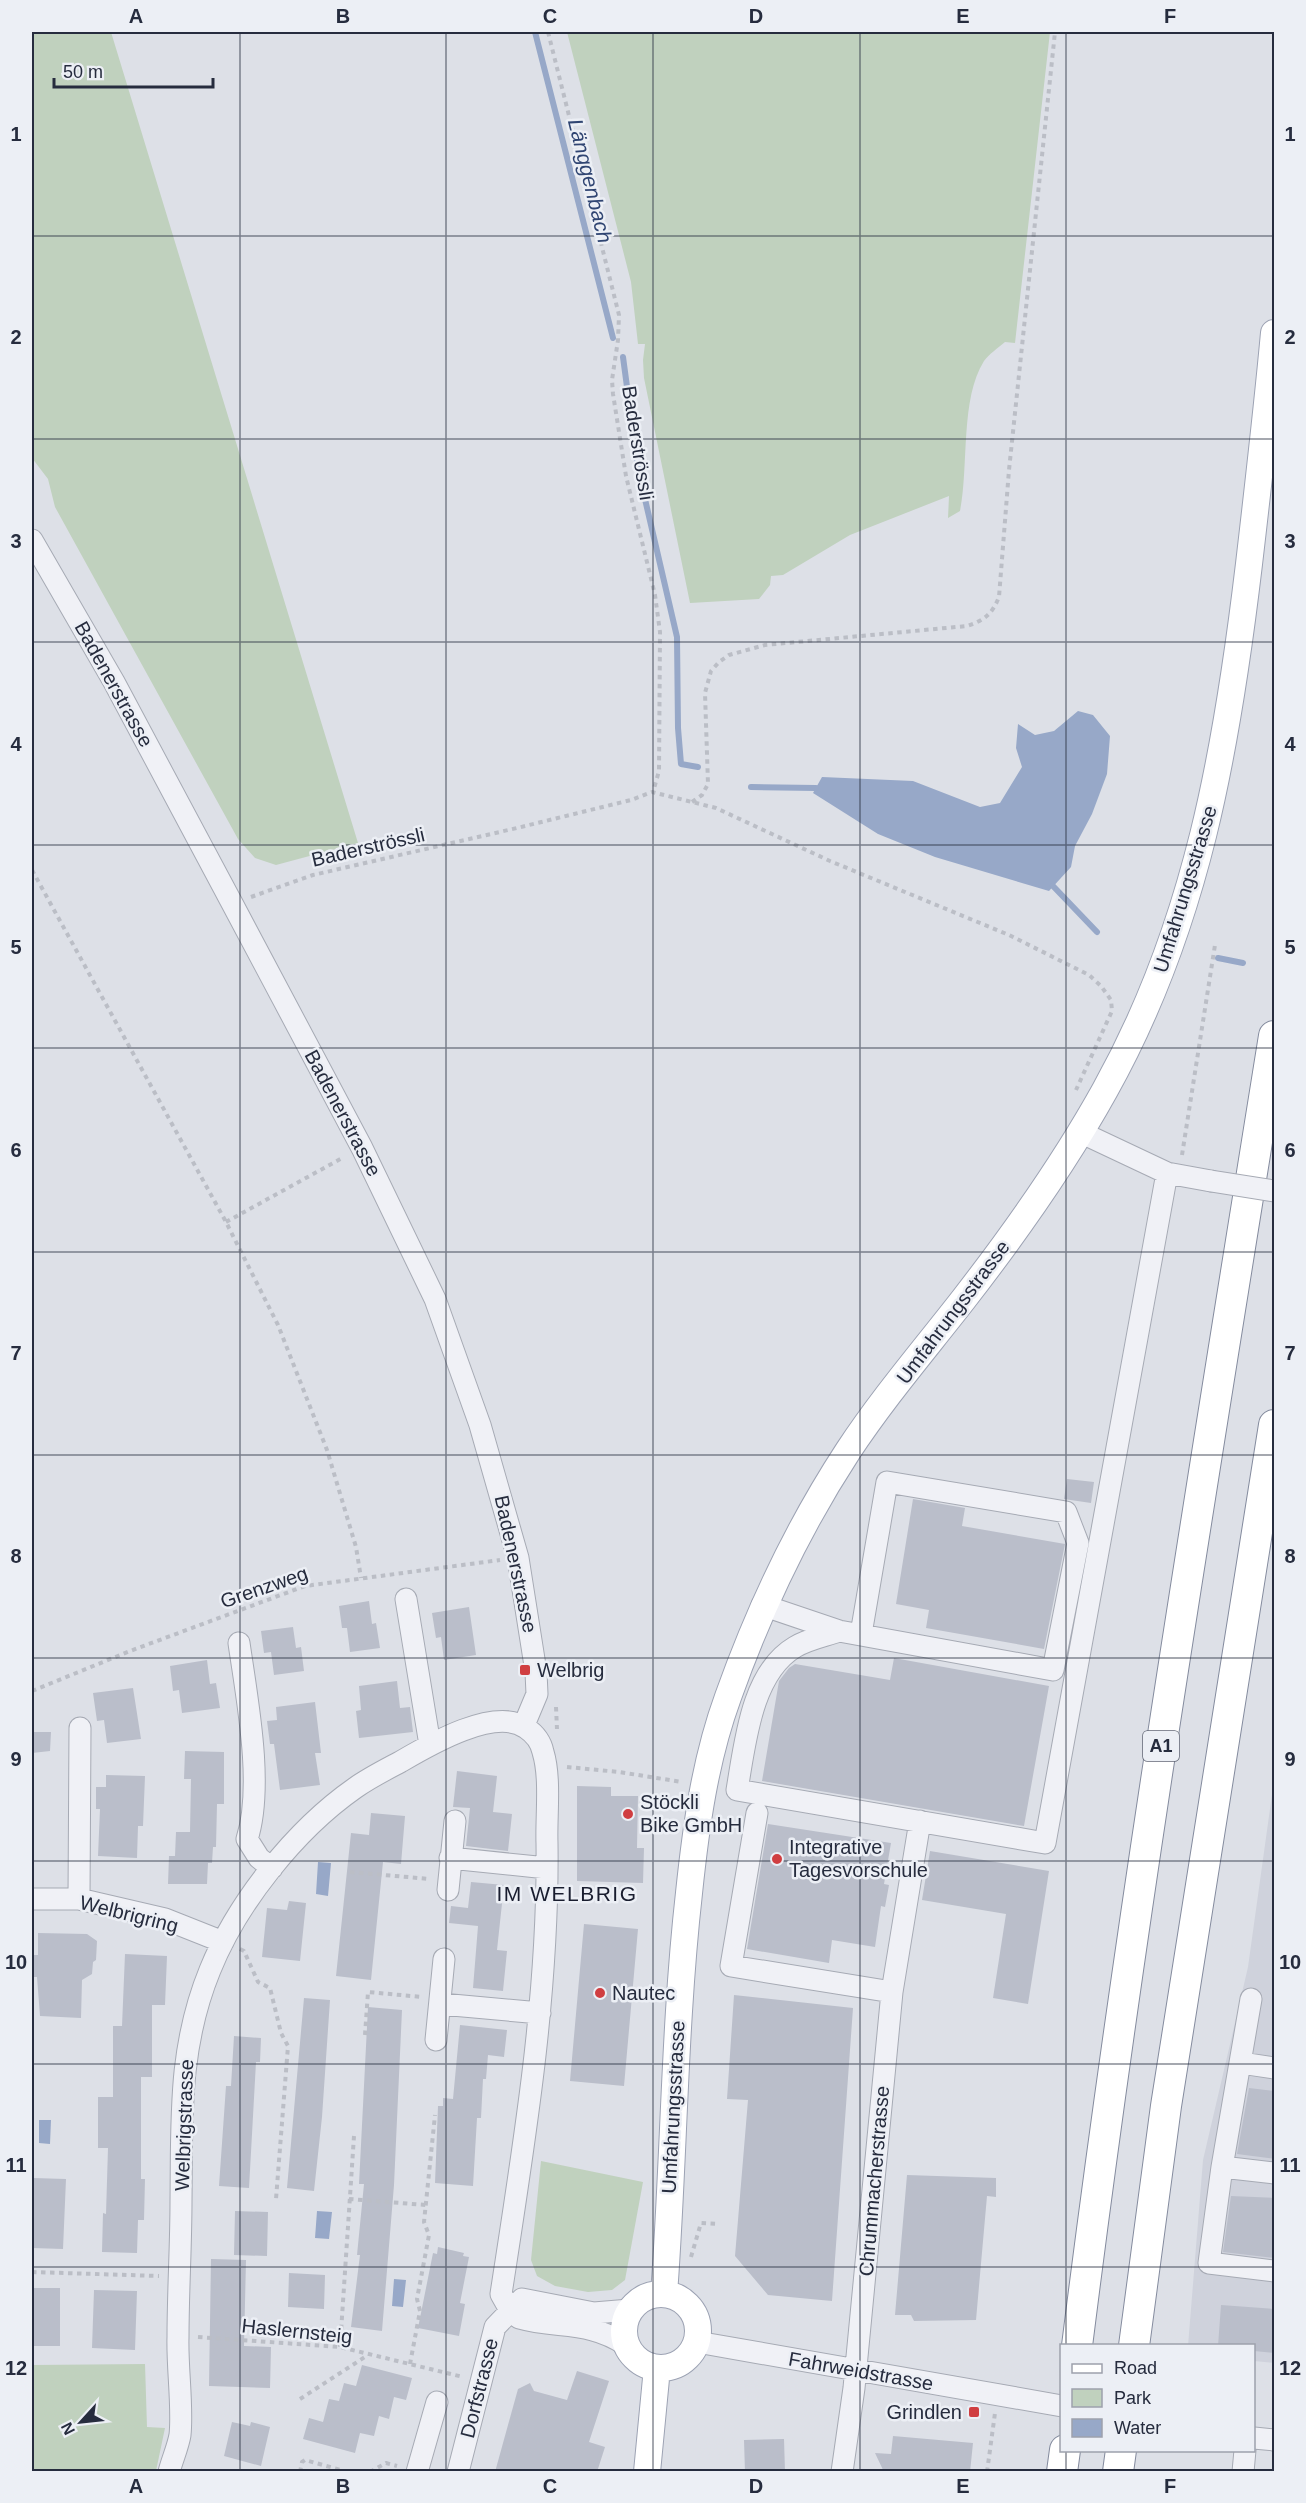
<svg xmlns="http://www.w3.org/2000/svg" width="1306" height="2503" viewBox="0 0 1306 2503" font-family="Helvetica,sans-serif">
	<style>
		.built { fill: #cfd2dc }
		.green { fill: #c0d1be }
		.water { fill: #97a8c8 }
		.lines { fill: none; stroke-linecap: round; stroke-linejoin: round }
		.stream { stroke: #97a8c8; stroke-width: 6 }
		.building { fill: #babeca }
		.minor-casing { stroke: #a6aab4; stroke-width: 23 }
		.major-casing { stroke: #9ca2b3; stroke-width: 28 }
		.highway-casing { stroke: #848b9e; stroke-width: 32 }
		.path { stroke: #bbbec6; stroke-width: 4; stroke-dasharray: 4.5 4.5; stroke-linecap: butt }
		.minor { stroke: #f0f1f6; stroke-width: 21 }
		.major { stroke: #fff; stroke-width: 26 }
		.highway { stroke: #fff; stroke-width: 30 }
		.minor-bridge-casing { stroke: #a6aab4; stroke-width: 23; stroke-linecap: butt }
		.minor-bridge { stroke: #f0f1f6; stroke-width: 21 }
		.grid { fill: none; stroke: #262c3e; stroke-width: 1.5; stroke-opacity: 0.55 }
		.poi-dot { fill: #d03e41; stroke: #eceff5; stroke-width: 2 }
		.labels { text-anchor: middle; stroke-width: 5; stroke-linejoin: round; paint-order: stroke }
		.shield { fill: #eceff5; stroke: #616675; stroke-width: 1.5 }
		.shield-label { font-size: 18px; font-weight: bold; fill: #262c3e }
		.street-label { font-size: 20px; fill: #262c3e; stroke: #eceff5 }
		.poi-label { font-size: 20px; fill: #262c3e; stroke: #eceff5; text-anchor: start }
		.water-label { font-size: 21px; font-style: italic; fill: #304572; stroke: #eceff5 }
		.neighbourhood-label { font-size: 21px; letter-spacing: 1.5px; fill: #191d2f; stroke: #eceff5 }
		.neatline { fill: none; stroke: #262c3e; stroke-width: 2 }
		.grid-label { font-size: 20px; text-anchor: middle; font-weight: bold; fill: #262c3e }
	</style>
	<rect width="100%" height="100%" fill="#dde0e7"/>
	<path class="built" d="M1274,1780v583l-20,-2v-15h-66l15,-186 45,-193z"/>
	<path class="green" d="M32,32h79l247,811 -82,22 -21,-7 -17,-19 -183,-332 -7,-28 -16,-21z
		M567,32h483l-35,311 -10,-1c-7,6 -16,12 -21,19 -24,38 -15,105 -24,150l-12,7 1,-22 -99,39 -67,40 -12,1 -1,9 -11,14 -69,4 -46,-225 -1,-18 2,-16h-7l-7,-62z
		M541,2161l102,21 -18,98 -13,10 -24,2 -33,-6 -18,-10 -6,-16z
		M145,2364l2,63 18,1 -9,43h-124v-106z"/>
	<path class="water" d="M1078,711l15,4 17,21 -3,38 -15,40 -17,32 -4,21 -22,24 -114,-34 -57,-23 -65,-41 9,-16 91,4 67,26 20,-4 22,-36 -6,-19 2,-24 17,11 19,-4z
		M318,1862l13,1 -3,33 -12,-2z
		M39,2120h12l-1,24 -11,-1z
		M317,2211l15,1 -3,27 -14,-1z
		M394,2279l12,1 -3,27 -11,-1z"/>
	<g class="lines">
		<path class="stream" d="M535,32l78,306
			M623,357l15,112 39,168 1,91 3,36 17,3
			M751,787l65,1
			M1053,886l44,46
			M1218,958l25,5"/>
	</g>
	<path class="building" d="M1067,1479l27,3 -3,21 -27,-4z
		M913,1499l52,9 -3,18 103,18 -21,105 -118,-21 3,-18 -33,-6z
		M369,1601l3,23 4,-1 4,25 -30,4 -3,-24h-5l-3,-22z
		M469,1607l7,48 -32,5 -3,-23 -5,1 -4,-25z
		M293,1627l3,21 5,-1 3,24 -30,4 -3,-23 -7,1 -3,-22z
		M894,1658l155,28 -25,140 -262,-45 17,-100 10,-13 6,-4 95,16z
		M207,1660l3,24 6,-1 4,25 -38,5 -3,-23 -6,1 -3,-25z
		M397,1681l3,27 10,-1 3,25 -54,6 -3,-27 5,-1 -2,-24z
		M133,1688l8,51 -34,4 -3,-23 -7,1 -4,-28z
		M315,1702l6,51h-6l5,32 -40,5 -6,-46h-4l-3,-23 10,-1 -1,-13z
		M32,1732h19l-1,19 -18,2z
		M185,1751l39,1v52h-7l-1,43h-3l-1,16h-4l-1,21h-39l1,-28h6l1,-24h14l1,-53h-7z
		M457,1771l40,5 -4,36 19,2 -4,37 -42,-5 4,-38 -17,-1z
		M106,1775l39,1 -2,50h-5l-1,32 -39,-2 2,-47h-4v-22h10z
		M577,1786l34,1v9h27l-1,52h7l-1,35 -66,-2z
		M371,1813l34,3 -4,48 -18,-2 -12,118 -35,-4 15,-143 18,2z
		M768,1824l123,19 -7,41 5,1 -4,22 -4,-1 -6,41 -43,-7 -3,23 -82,-14z
		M930,1851l119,20 -21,133 -35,-6 13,-84 -84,-14z
		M471,1882l33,3 -7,65 10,1 -4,40 -30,-3 5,-62 -29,-3 2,-17 17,2z
		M289,1901l17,2 -6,58 -38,-4 5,-49 20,2z
		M584,1924l54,5 -14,157 -54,-5z
		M38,1933l49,1 10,7 -1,19 -3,2 -1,12 -10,6 -1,38 -41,-2 -3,-39h-4l1,-22h4z
		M125,1954l42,2 -2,49h-13v72h-11v102h4l-1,41h-6l-1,33 -35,-1 1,-39 3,1 2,-66h-10v-51h15v-71h9z
		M734,1995l119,13 -21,293 -64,-6 -33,-39 13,-156 -21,-1z
		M304,1998l26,2 -8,117 -8,74 -27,-3z
		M368,2007l34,3 -8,175 -12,146 -31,-4 9,-72h-3l7,-71h-5z
		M460,2025l47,5 -3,27 -16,-2 -2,24h-3l-2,39h-4l-4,68 -38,-3 3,-77h5v-8l10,1z
		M234,2036l27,2 -1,24h-4l-7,126 -30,-2 7,-100h5z
		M1249,2088l26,3v68l-38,-5z
		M907,2175l89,3v19l-9,-1 -11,124 -62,1 -3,-6h-16z
		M33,2178l33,1 -3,70 -31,-1z
		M1231,2196l44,2v60l-52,-6z
		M235,2211l33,1 -1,44 -33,-1z
		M438,2247l26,6 -1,3 6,1 -9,46 5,1 -6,32 -41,-8 15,-75 4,1z
		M211,2259l35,1 -2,86 27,1 -1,41 -61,-2z
		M289,2273l36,2 -1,34 -36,-2z
		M32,2288h28v58h-28z
		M94,2290l43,1 -2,59 -43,-2z
		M1221,2305l54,4v44l-21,-2v-5h-36z
		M362,2365l50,13 -6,22 -12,-3 -5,22 -10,-3 -5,20 -14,-3 -5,20 -52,-14 6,-21 14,4 6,-23 10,2 5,-18 12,3z
		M577,2371l32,10 -20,61 16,5 -8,25h-102l23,-83 12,-6 4,8 33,9z
		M232,2422l18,4 1,-4 19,5 -9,39 -37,-10z
		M893,2436l80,7 -3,29h-86l-9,-19 16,1z
		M784,2439l1,33h-40l-1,-32z"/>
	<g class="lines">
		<defs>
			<path id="minor" d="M32,540l82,142 119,223 129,243 73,151 45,126 38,133 18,114 1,22 -13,31
				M1080,1132l87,41 44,8
				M406,1599l24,146
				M762,1605l77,26 214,39 25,-127 -12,-31 -179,-30 -26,152
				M839,1631c-14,5 -31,8 -44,16 -44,26 -50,97 -58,143l308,53 122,-670
				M239,1643c8,56 25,143 8,196l12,19 13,10
				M757,1813l-26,153 161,26
				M450,1858l97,10
				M448,1890l7,-69
				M32,1899h47l17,4 69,16 58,23
				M79,1899l1,-171
				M1251,1999l-29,168 -13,96 65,8
				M441,2004l99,9
				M436,2040l8,-81
				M1241,2063l33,5
				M1222,2167l52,6
				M697,2342l365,64
				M1254,2438l20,2
				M169,2472c3,-12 9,-25 11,-37 3,-28 -3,-68 -2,-98 0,-45 3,-91 3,-136 1,-82 -3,-153 29,-231 27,-67 85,-140 145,-182 14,-10 30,-18 45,-26 29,-17 95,-56 126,-34 9,6 15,14 17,24 8,26 3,64 4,91 2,152 -23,301 -46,451l9,16 9,8c39,11 70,2 107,27
				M417,2472l20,-70
				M458,2472l37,-145 27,-28 72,14 36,-3
				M842,2472l12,-84 38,-396 28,-171
				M1243,2472l2,-22"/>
			<path id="major" d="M624 2331a37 37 0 1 1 74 0a37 37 0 1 1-74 0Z
				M664,2294c10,-134 10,-268 25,-401 7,-67 16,-133 39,-196 31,-87 69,-168 120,-246 35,-53 76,-101 115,-151 52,-67 101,-136 142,-210 92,-165 122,-341 144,-526 9,-77 18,-154 25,-231
				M647,2472l10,-104"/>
			<path id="highway" d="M1077,2346c55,-439 127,-874 197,-1310
				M1134,2346l32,-240 108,-681
				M1062,2472l3,-22
				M1118,2472l3,-22"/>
		</defs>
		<use href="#minor" class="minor-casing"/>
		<use href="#major" class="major-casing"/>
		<use href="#highway" class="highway-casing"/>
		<path class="path" d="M548,32l71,283 -1,25 -6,40 1,14 13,82 29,119 5,37 -1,139 -6,21
			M692,802l10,-7 6,-11 -3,-91 6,-22 8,-9 10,-7 36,-10 202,-19c18,-6 25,-12 32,-29l10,-127 46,-438
			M32,870l194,352 52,103 49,125 29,97 5,31
			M251,897l62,-22 204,-47 114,-28 21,-8 64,16 114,53 179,74 80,40 12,11 10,14 1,11 -36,79
			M1182,1155l33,-210
			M226,1222l118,-65
			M32,1691l98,-40 175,-65 195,-26
			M556,1707l1,22
			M567,1767l52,5 63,10
			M350,1872l80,7
			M240,1949l4,2 14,31 12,6 11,45 7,13 -12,153
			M365,2035l3,-43 54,5
			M349,2199l77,6
			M691,2257l10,-34 18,1
			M32,2272l127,4
			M198,2337l142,10 123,30
			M340,2347l14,-211
			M410,2364l10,-53 -3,-12 12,-64 -5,-13 11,-107
			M300,2399l68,-44
			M300,2472l2,-10 3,-2 43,12
			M370,2472l16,-9 11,3
			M987,2472l8,-59"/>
		<use href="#minor" class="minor"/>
		<use href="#major" class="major"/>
		<use href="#highway" class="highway"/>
		<defs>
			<path id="minor-bridge" d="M1211,1181l63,10"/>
		</defs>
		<use href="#minor-bridge" class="minor-bridge-casing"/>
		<use href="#minor-bridge" class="minor-bridge"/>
	</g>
	<path class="grid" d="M240,32v2440M446,32v2440M653,32v2440M860,32v2440M1066,32v2314M32,236h1242M32,439h1242M32,642h1242M32,845h1242M32,1048h1242M32,1252h1242M32,1455h1242M32,1658h1242M32,1861h1242M32,2064h1242M32,2267h1242M1066,2450v22"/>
	<g class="poi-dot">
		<rect x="519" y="1664" width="12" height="12" rx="3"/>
		<circle cx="628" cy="1814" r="6"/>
		<circle cx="777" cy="1859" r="6"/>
		<circle cx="600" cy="1993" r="6"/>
		<rect x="968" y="2406" width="12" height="12" rx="3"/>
	</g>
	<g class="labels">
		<rect class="shield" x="1143" y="1731" width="36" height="30" rx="4.5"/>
		<g class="shield-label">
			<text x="1161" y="1752">A1</text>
		</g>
		<g class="street-label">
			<text transform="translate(638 443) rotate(81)" y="7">Baderströssli</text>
			<text transform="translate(114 684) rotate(61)" y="7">Badenerstrasse</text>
			<text transform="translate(368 847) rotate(-13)" y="7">Baderströssli</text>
			<text transform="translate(1185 889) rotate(-73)" y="7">Umfahrungsstrasse</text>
			<text transform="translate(343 1113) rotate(62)" y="7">Badenerstrasse</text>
			<text transform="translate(953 1312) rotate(-53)" y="7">Umfahrungsstrasse</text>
			<text transform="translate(516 1564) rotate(78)" y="7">Badenerstrasse</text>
			<text transform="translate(264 1587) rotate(-19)" y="7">Grenzweg</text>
			<text transform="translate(129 1914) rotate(14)" y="7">Welbrigring</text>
			<text transform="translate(673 2107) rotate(-87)" y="7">Umfahrungsstrasse</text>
			<text transform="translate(184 2125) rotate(-88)" y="7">Welbrigstrasse</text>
			<text transform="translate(874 2181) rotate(-85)" y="7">Chrummacherstrasse</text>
			<text transform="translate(297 2331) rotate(6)" y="7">Haslernsteig</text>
			<text transform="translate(861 2371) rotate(10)" y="7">Fahrweidstrasse</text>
			<text transform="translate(479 2388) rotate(-76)" y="7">Dorfstrasse</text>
		</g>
		<g class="poi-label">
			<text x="537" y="1677">Welbrig</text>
			<text x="640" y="1809">Stöckli<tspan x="640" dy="23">Bike GmbH</tspan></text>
			<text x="789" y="1854">Integrative<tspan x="789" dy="23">Tagesvorschule</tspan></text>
			<text x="612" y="2000">Nautec</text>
			<text x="962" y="2419" text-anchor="end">Grindlen</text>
		</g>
		<g class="water-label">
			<text transform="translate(590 181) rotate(76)" y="7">Länggenbach</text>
		</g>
		<g class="neighbourhood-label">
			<text x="567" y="1901">IM WELBRIG</text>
		</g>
	</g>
	<rect width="1306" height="2503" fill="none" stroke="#eceff5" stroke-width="66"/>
	<rect x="1060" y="2344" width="195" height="108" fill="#eceff5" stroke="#9da1ac" stroke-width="1.5"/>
	<rect x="1072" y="2364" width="30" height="9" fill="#ffffff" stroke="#9da1ac" stroke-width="1.5"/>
	<text x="1114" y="2374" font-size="18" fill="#262c3e">Road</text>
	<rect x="1072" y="2389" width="30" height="18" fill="#c0d1be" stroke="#9da1ac" stroke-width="1.5"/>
	<text x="1114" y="2404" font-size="18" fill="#262c3e">Park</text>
	<rect x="1072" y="2419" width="30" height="18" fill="#97a8c8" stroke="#9da1ac" stroke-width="1.5"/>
	<text x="1114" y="2434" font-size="18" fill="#262c3e">Water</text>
	<g transform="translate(81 2422) rotate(243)" stroke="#eceff5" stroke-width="4.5" paint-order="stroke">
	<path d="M0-4.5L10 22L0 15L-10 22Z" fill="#262c3e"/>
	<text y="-9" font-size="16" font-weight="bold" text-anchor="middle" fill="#262c3e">N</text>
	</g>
	<path d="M54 78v9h159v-9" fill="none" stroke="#262c3e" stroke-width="3"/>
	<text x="63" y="78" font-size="18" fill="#262c3e" stroke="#eceff5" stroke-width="4.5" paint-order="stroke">50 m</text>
	<rect x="33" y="33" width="1240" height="2437" class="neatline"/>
	<g class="grid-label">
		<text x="136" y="23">A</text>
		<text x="343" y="23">B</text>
		<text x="550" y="23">C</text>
		<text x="756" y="23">D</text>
		<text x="963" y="23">E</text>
		<text x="1170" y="23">F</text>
		<text x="16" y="141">1</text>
		<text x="1290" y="141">1</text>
		<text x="16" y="344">2</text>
		<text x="1290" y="344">2</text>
		<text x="16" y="548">3</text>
		<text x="1290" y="548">3</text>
		<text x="16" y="751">4</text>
		<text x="1290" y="751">4</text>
		<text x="16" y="954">5</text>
		<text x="1290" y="954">5</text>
		<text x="16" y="1157">6</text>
		<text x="1290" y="1157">6</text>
		<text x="16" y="1360">7</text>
		<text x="1290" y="1360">7</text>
		<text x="16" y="1563">8</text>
		<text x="1290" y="1563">8</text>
		<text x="16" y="1766">9</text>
		<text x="1290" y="1766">9</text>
		<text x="16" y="1969">10</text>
		<text x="1290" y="1969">10</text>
		<text x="16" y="2172">11</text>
		<text x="1290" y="2172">11</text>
		<text x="16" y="2375">12</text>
		<text x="1290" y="2375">12</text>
		<text x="136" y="2493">A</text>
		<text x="343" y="2493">B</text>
		<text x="550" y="2493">C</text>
		<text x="756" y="2493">D</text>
		<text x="963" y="2493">E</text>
		<text x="1170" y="2493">F</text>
	</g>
</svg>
